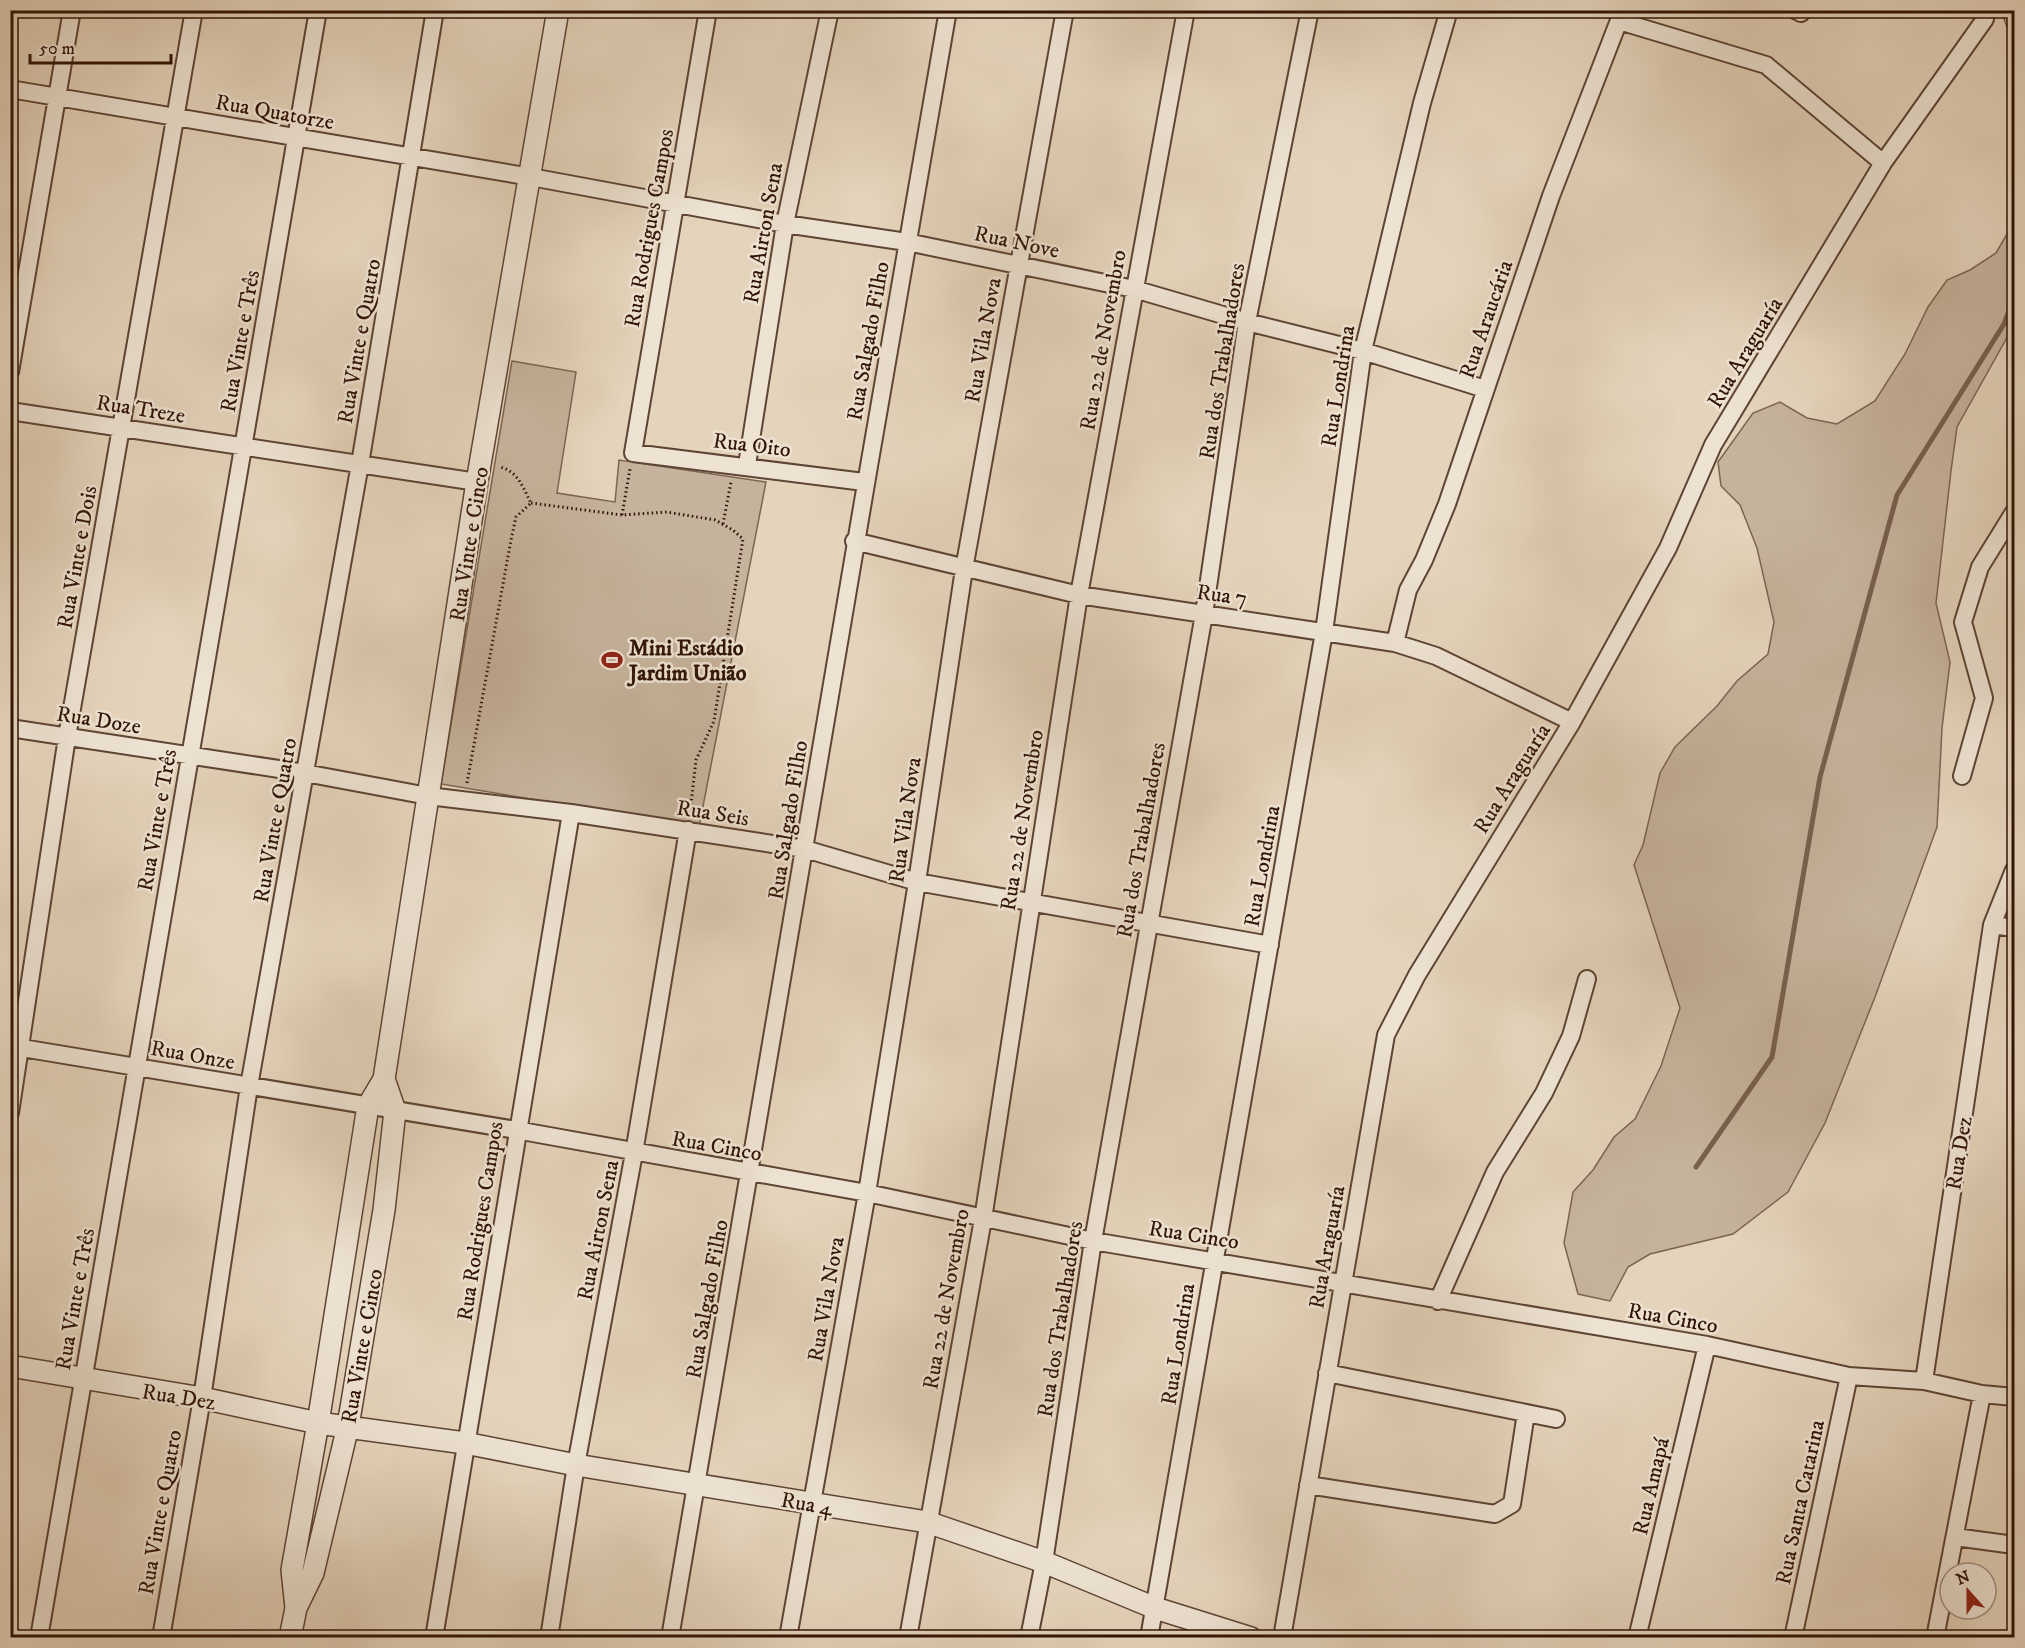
<svg xmlns="http://www.w3.org/2000/svg" width="2025" height="1648" viewBox="0 0 2025 1648" font-family="'IM FELL DW Pica',serif">
	<style>
		.green { fill: #c6b39d; stroke: #7c6452; stroke-width: 1.5 }
		.lines { fill: none; stroke-linecap: round; stroke-linejoin: round }
		.stream { stroke: #78604e; stroke-width: 5 }
		.minor-casing { stroke: #5e4434; stroke-width: 20 }
		.tertiary-casing { stroke: #5e4434; stroke-width: 24 }
		.path { stroke: #311406; stroke-width: 3; stroke-dasharray: 1.5 3; stroke-linecap: butt }
		.minor { stroke: #eee3d3; stroke-width: 16 }
		.tertiary { stroke: #eee3d3; stroke-width: 21 }
		.labels { text-anchor: middle; stroke-width: 5; stroke-linejoin: round; paint-order: stroke }
		.street-label { font-size: 22px; fill: #311406; stroke: #eee3d3 }
		.poi-label { font-size: 22px; font-weight: bold; fill: #311406; stroke: #eee3d3; text-anchor: start }
	</style>
	<rect width="100%" height="100%" fill="#e5d4bc"/>
	<filter id="stains"><feTurbulence type="fractalNoise" baseFrequency=".00333" numOctaves="4"/><feColorMatrix values="0 0 0 0 .2 0 0 0 0 .09 0 0 0 0 .02 0 0 0 .5 -.17"/></filter>
	<radialGradient id="worn" r=".72"><stop offset=".6" stop-color="#630" stop-opacity="0"/><stop offset="1" stop-color="#630" stop-opacity=".3"/></radialGradient>
	<path class="green" d="M1998,11h16v34l-12,-31z
		M2014,222v103l-57,102 -6,44 -15,132 14,59 -8,66 -5,99 -62,170 -50,126 -37,69 -55,42 -83,20 -22,13 -18,34 -32,-7 -14,-51 9,-51 20,-22 21,-33 21,-18 26,-53 19,-58 -46,-143 9,-20 17,-72 15,-26 42,-41 20,-25 31,-27 6,-32 -17,-74 -17,-43 -19,-19 -3,-24 35,-49 27,-11 27,16 30,6 38,-23 30,-47 23,-47 19,-27 23,-10 26,-17z
		M512,361l64,11 -19,121 58,9 4,-42 147,22 -67,345 -258,-43z"/>
	<g class="lines">
		<path class="stream" d="M2010,10l4,11
			M1696,1167l76,-110 48,-280 77,-282 107,-171 10,-27"/>
		<defs>
			<path id="minor" d="M708,10l-75,443 231,29
				M1795,10l6,3 1,-3
				M1619,21l147,44 117,98
				M10,89l521,88 254,47 122,18 227,47 113,33 116,29 122,38
				M10,372l62,-362
				M10,411l467,71
				M747,465l38,-241 45,-214
				M854,541l225,54 316,48 41,13 136,66
				M1395,643l13,-53 16,-30 23,-56 104,-308 72,-186
				M10,728l295,45 123,23 143,17 234,36 112,33 353,63
				M1962,776l22,-78 -21,-76 17,-55 34,-55
				M1992,925l22,-55
				M10,1046l506,84 351,63 226,48 614,104 142,31 75,5 58,13 32,3
				M10,1113l57,-376 127,-727
				M1438,1301l57,-129 49,-79 27,-57 16,-57
				M1327,1373l229,46
				M1924,1381l68,-456 22,3
				M1308,1485l187,29 17,-10 14,-91
				M1955,1537l59,8
				M39,1638l279,-1628
				M161,1638l41,-240 47,-312 111,-622 75,-454
				M434,1638l137,-825
				M549,1638l27,-173 58,-312 54,-323
				M670,1638c95,-543 182,-1086 278,-1628
				M788,1638l79,-445 50,-311 47,-313 101,-559
				M908,1638l75,-419 96,-624 107,-585
				M1029,1638l15,-76 49,-321 111,-627 43,-292 63,-312
				M1149,1638l175,-1006 39,-281 59,-248 27,-93
				M1282,1638l104,-603 31,-60 155,-253 96,-174 45,-103 170,-282 102,-144
				M1637,1638l70,-293
				M1793,1638l56,-262
				M1935,1638l47,-244"/>
			<path id="tertiary" d="M10,1366l192,32 116,25 147,20 111,22 351,57 117,40 111,46 96,30
				M296,1608l-4,-38 26,-147 50,-317 16,-27 93,-597 81,-472
				M290,1638l6,-30 17,-35 35,-147 36,-216 11,-99 -11,-32"/>
		</defs>
		<use href="#minor" class="minor-casing"/>
		<use href="#tertiary" class="tertiary-casing"/>
		<path class="path" d="M531,503l91,12 45,-3 48,8 18,10 10,9 -29,182 -18,39 -6,52
			M622,515l8,-46
			M723,524l8,-42
			M467,783l44,-243 5,-23 15,-14c-8,-15 -13,-32 -31,-36"/>
		<use href="#minor" class="minor"/>
		<use href="#tertiary" class="tertiary"/>
	</g>
	<defs>
		<symbol id="stadium-bare" viewBox="-9 -9 18 18"><path d="M0-5a6.5 5 0 1 0 0 10a6.5 5 0 1 0 0-10ZM-3.5-1.8h7v3.6h-7Z" fill="#8f2418" stroke="#eee3d3" stroke-width="2.5" paint-order="stroke"/></symbol>
	</defs>
	<g fill-rule="evenodd">
		<use href="#stadium-bare" x="597" y="645" width="30" height="30"/>
	</g>
	<g class="labels">
		<g class="street-label">
			<text transform="translate(275 111) rotate(10)" y="8">Rua Quatorze</text>
			<text transform="translate(648 228) rotate(-80)" y="8">Rua Rodrigues Campos</text>
			<text transform="translate(762 233) rotate(-80)" y="8">Rua Airton Sena</text>
			<text transform="translate(1017 241) rotate(12)" y="8">Rua Nove</text>
			<text transform="translate(1485 319) rotate(-71)" y="8">Rua Araucária</text>
			<text transform="translate(982 340) rotate(-80)" y="8">Rua Vila Nova</text>
			<text transform="translate(1102 340) rotate(-80)" y="8">Rua 22 de Novembro</text>
			<text transform="translate(239 341) rotate(-80)" y="8">Rua Vinte e Três</text>
			<text transform="translate(358 341) rotate(-80)" y="8">Rua Vinte e Quatro</text>
			<text transform="translate(867 341) rotate(-80)" y="8">Rua Salgado Filho</text>
			<text transform="translate(1744 352) rotate(-59)" y="8">Rua Araguaría</text>
			<text transform="translate(1221 361) rotate(-81)" y="8">Rua dos Trabalhadores</text>
			<text transform="translate(1337 386) rotate(-81)" y="8">Rua Londrina</text>
			<text transform="translate(141 408) rotate(9)" y="8">Rua Treze</text>
			<text transform="translate(752 444) rotate(7)" y="8">Rua Oito</text>
			<text transform="translate(468 544) rotate(-81)" y="8">Rua Vinte e Cinco</text>
			<text transform="translate(76 557) rotate(-80)" y="8">Rua Vinte e Dois</text>
			<text transform="translate(1222 594) rotate(8)" y="8">Rua 7</text>
			<text transform="translate(99 719) rotate(9)" y="8">Rua Doze</text>
			<text transform="translate(1511 778) rotate(-58)" y="8">Rua Araguaría</text>
			<text transform="translate(713 812) rotate(9)" y="8">Rua Seis</text>
			<text transform="translate(156 820) rotate(-80)" y="8">Rua Vinte e Três</text>
			<text transform="translate(274 820) rotate(-80)" y="8">Rua Vinte e Quatro</text>
			<text transform="translate(787 820) rotate(-81)" y="8">Rua Salgado Filho</text>
			<text transform="translate(904 820) rotate(-82)" y="8">Rua Vila Nova</text>
			<text transform="translate(1021 820) rotate(-81)" y="8">Rua 22 de Novembro</text>
			<text transform="translate(1140 840) rotate(-80)" y="8">Rua dos Trabalhadores</text>
			<text transform="translate(1261 866) rotate(-80)" y="8">Rua Londrina</text>
			<text transform="translate(193 1054) rotate(10)" y="8">Rua Onze</text>
			<text transform="translate(717 1145) rotate(10)" y="8">Rua Cinco</text>
			<text transform="translate(1958 1153) rotate(-81)" y="8">Rua Dez</text>
			<text transform="translate(479 1221) rotate(-81)" y="8">Rua Rodrigues Campos</text>
			<text transform="translate(597 1230) rotate(-79)" y="8">Rua Airton Sena</text>
			<text transform="translate(1194 1234) rotate(9)" y="8">Rua Cinco</text>
			<text transform="translate(1326 1247) rotate(-80)" y="8">Rua Araguaría</text>
			<text transform="translate(74 1299) rotate(-80)" y="8">Rua Vinte e Três</text>
			<text transform="translate(706 1299) rotate(-80)" y="8">Rua Salgado Filho</text>
			<text transform="translate(825 1299) rotate(-80)" y="8">Rua Vila Nova</text>
			<text transform="translate(945 1299) rotate(-80)" y="8">Rua 22 de Novembro</text>
			<text transform="translate(1673 1317) rotate(10)" y="8">Rua Cinco</text>
			<text transform="translate(1059 1319) rotate(-81)" y="8">Rua dos Trabalhadores</text>
			<text transform="translate(1177 1344) rotate(-81)" y="8">Rua Londrina</text>
			<text transform="translate(361 1346) rotate(-80)" y="8">Rua Vinte e Cinco</text>
			<text transform="translate(179 1396) rotate(9)" y="8">Rua Dez</text>
			<text transform="translate(1650 1486) rotate(-77)" y="8">Rua Amapá</text>
			<text transform="translate(1799 1502) rotate(-78)" y="8">Rua Santa Catarina</text>
			<text transform="translate(807 1503) rotate(10)" y="8">Rua 4</text>
			<text transform="translate(159 1512) rotate(-80)" y="8">Rua Vinte e Quatro</text>
		</g>
		<g class="poi-label">
			<text x="629" y="655">Mini Estádio<tspan x="629" dy="25">Jardim União</tspan></text>
		</g>
	</g>
	<rect width="2025" height="1648" fill="none" stroke="#e5d4bc" stroke-width="36"/>
	<rect x="12" y="12" width="2001" height="1624" fill="none" stroke="#311406" stroke-width="3"/>
	<rect x="18" y="18" width="1989" height="1612" fill="none" stroke="#311406" stroke-width="1.5"/>
	<g transform="translate(1968 1591) rotate(339)"><circle r="28" fill="#eee3d3" stroke="#a29081" stroke-width="1.5"/>
	<path d="M0-4.5L10 22L0 15L-10 22Z" fill="#8f2418"/>
	<text y="-9" font-size="16" font-weight="bold" text-anchor="middle" fill="#311406">N</text>
	</g>
	<path d="M30 54v9h141v-9" fill="none" stroke="#311406" stroke-width="3"/>
	<text x="39" y="54" font-size="18" fill="#311406" stroke="#eee3d3" stroke-width="4.5" paint-order="stroke">50 m</text>
	<rect width="100%" height="100%" filter="url(#stains)"/>
	<rect width="100%" height="100%" fill="url(#worn)"/>
</svg>
